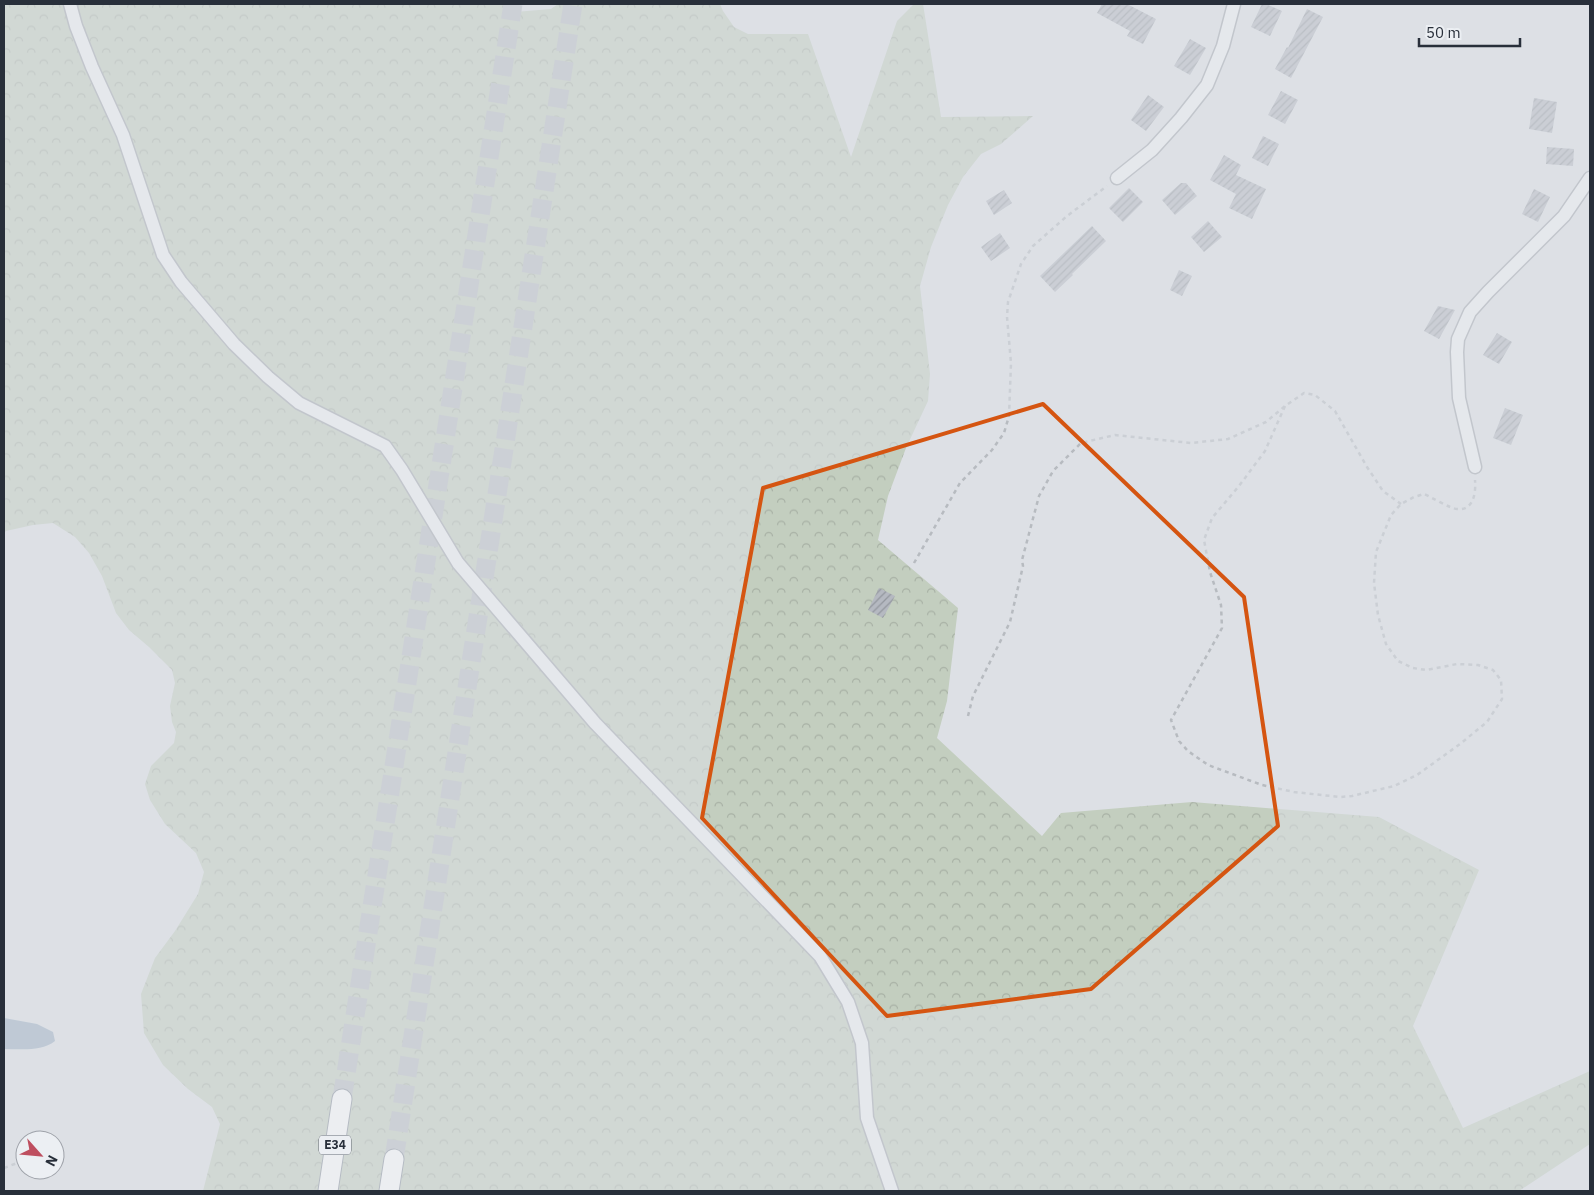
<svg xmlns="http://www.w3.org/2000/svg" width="1594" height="1195" viewBox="0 0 1594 1195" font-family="'IBM Plex Sans',sans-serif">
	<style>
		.forest { fill: url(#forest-crowns) }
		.water { fill: #9baec2 }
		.building { fill: url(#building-hatch) }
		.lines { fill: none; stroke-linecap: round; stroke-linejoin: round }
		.highway-tunnel { stroke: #b9bdc3; stroke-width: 19; stroke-dasharray: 19 9; stroke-linecap: butt }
		.minor-casing { stroke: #a3a7ae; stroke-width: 15 }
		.highway-casing { stroke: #868e9a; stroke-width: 21 }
		.path { stroke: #b7bbc0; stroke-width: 2.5; stroke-dasharray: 4 4; stroke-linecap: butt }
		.minor { stroke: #eff1f4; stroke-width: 12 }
		.highway { stroke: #fff; stroke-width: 19 }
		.marked { fill: none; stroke: #d55511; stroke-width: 4; stroke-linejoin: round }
		.labels { text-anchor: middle; stroke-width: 4.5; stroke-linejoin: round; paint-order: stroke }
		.shield { fill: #eceff3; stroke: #636972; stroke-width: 1 }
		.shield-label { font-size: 12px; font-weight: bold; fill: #282f3a }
	</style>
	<defs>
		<pattern id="forest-crowns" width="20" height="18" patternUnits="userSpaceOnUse" patternTransform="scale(1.25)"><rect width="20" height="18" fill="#c3cebf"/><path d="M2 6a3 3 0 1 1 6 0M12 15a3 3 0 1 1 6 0" fill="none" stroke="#a8b1a5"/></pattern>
		<pattern id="building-hatch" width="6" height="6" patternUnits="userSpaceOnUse" patternTransform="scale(1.25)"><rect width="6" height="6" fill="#b5b9c1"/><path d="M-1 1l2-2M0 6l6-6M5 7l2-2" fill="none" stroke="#93979e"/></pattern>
	</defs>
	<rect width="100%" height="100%" fill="#dde0e5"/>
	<path class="forest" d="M4,4h505l6,8 36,-3 7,-5h162l3,7 11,16 14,7h60l43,123 46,-136 17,-17h9l18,113 92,-1 -32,28 -20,10 -18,23 -15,28 -17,42 -11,39 10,88 -2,27 -22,47 -18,48 -10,44 80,68 -11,93 -10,37 105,98 19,-23 131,-11 187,15 100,53 -66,156 50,102 127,-57v73l-71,47h-1316l17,-67 -8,-17 -24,-18 -25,-24 -19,-32 -3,-39 14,-36 20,-27 23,-37 6,-22 -8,-19 -31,-29 -15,-24 -5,-16 6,-18 23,-23 2,-11 -4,-10 -2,-16 5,-23 -3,-13 -23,-23 -20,-17 -13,-17 -14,-37 -13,-23 -14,-16 -22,-14 -20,2 -27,6 -2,2z"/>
	<path class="water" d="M4,1018l33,6 16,8 2,9c-14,11 -34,8 -51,8z"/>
	<path class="building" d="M1102,4h25l29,15 -13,25 -16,-8 3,-5 -33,-18z
		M1262,4h4l16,7 -12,25 -19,-9z
		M1307,9l16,8 -32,61 -16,-9 12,-22 1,1z
		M1190,39l16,9 -16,27 -16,-9z
		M1281,91l17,9 -13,24 -17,-9z
		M1148,95l16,12 -18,24 -15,-11z
		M1534,98l23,4 -5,31 -23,-4z
		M1263,136l16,8 -11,22 -16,-8z
		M1547,147l27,2 -1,17 -27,-2z
		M1224,155l17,10 -5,10 30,14 -14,30 -23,-11 7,-14 -26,-14z
		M1181,183h5l11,13 -22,19 -13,-15z
		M1129,188l14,14 -20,20 -14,-14z
		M1534,189l16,8 -12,25 -16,-8z
		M1004,190l8,13 -18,12 -8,-14z
		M1208,221l14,16 -18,15 -13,-15z
		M1092,226l14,15 -34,33 1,1 -18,17 -15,-16z
		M1000,233l10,15 -19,13 -10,-14z
		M1179,270l13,6 -10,20 -12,-6z
		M1438,306l17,4 -16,29 -15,-8z
		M1497,333l15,9 -13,22 -16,-9z
		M1505,408l18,7 -12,30 -18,-7z
		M879,588l16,8 -12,22 -15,-8z"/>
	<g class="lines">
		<path class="highway-tunnel" d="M342,1099l171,-1095
			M394,1159l179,-1155"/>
		<defs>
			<path id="minor" d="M70,4l6,22 16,41 31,68 40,120 18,27 53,62 34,33 31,26 86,43 17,24 56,93 137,160 225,233 28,46 14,41 5,75 25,73
				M1117,178l35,-28 29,-32 26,-33 16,-39 11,-42
				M1475,467l-16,-69 -2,-46 1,-13 12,-27 18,-20 76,-76 26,-38"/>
			<path id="highway" d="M328,1191l14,-92
				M389,1191l5,-32"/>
		</defs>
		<use href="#minor" class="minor-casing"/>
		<use href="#highway" class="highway-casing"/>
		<path class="path" d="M1285,406l-20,45 -26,35 -27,32 -8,22 6,32 11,33 1,23 -51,92 8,21 9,10 20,14 54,20 32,7 46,5 12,-1 42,-10 23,-11 43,-31 27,-22 15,-23 -1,-19 -8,-10 -15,-5 -21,-1 -31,6 -13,-2 -15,-7 -12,-17 -8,-29 -4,-32 2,-31 15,-37 10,-11 13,-7 10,-3c7,3 27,15 33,15 17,2 19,-17 18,-29
			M914,563l46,-80 32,-33 12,-17 5,-17 2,-53 -4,-46 1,-15 13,-38 12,-18 34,-30 40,-30
			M968,716l5,-20 37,-74 13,-56 -1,-6 17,-64 14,-25 28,-28 34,-8 76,8 37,-4 38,-17 19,-16 19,-13 11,2 20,16 32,56 16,24 18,13
			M4,1168l21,-8"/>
		<use href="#minor" class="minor"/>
		<use href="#highway" class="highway"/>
	</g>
	<path d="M0 0H1594V1195H0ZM1043,404l201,193 34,229 -187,163 -204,27 -185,-198 61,-330z" fill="#dde0e5" fill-opacity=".55" fill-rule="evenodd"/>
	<path class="marked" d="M1043,404l201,193 34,229 -187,163 -204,27 -185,-198 61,-330z"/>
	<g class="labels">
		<rect class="shield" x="319" y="1135.5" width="32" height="19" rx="4"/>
		<g class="shield-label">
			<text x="335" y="1149">E34</text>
		</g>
	</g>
	<rect width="1594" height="1195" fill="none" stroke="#282f3a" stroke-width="10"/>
	<g transform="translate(40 1155) rotate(117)"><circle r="24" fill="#eceff3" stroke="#9ea2a9"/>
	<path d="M0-4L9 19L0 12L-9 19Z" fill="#be4e5f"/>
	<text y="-8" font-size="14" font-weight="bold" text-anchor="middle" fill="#282f3a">N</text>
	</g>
	<path d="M1419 38v8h101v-8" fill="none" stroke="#282f3a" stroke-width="2.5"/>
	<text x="1426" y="38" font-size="15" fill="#282f3a" stroke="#eceff3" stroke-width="4" paint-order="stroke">50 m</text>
</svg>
